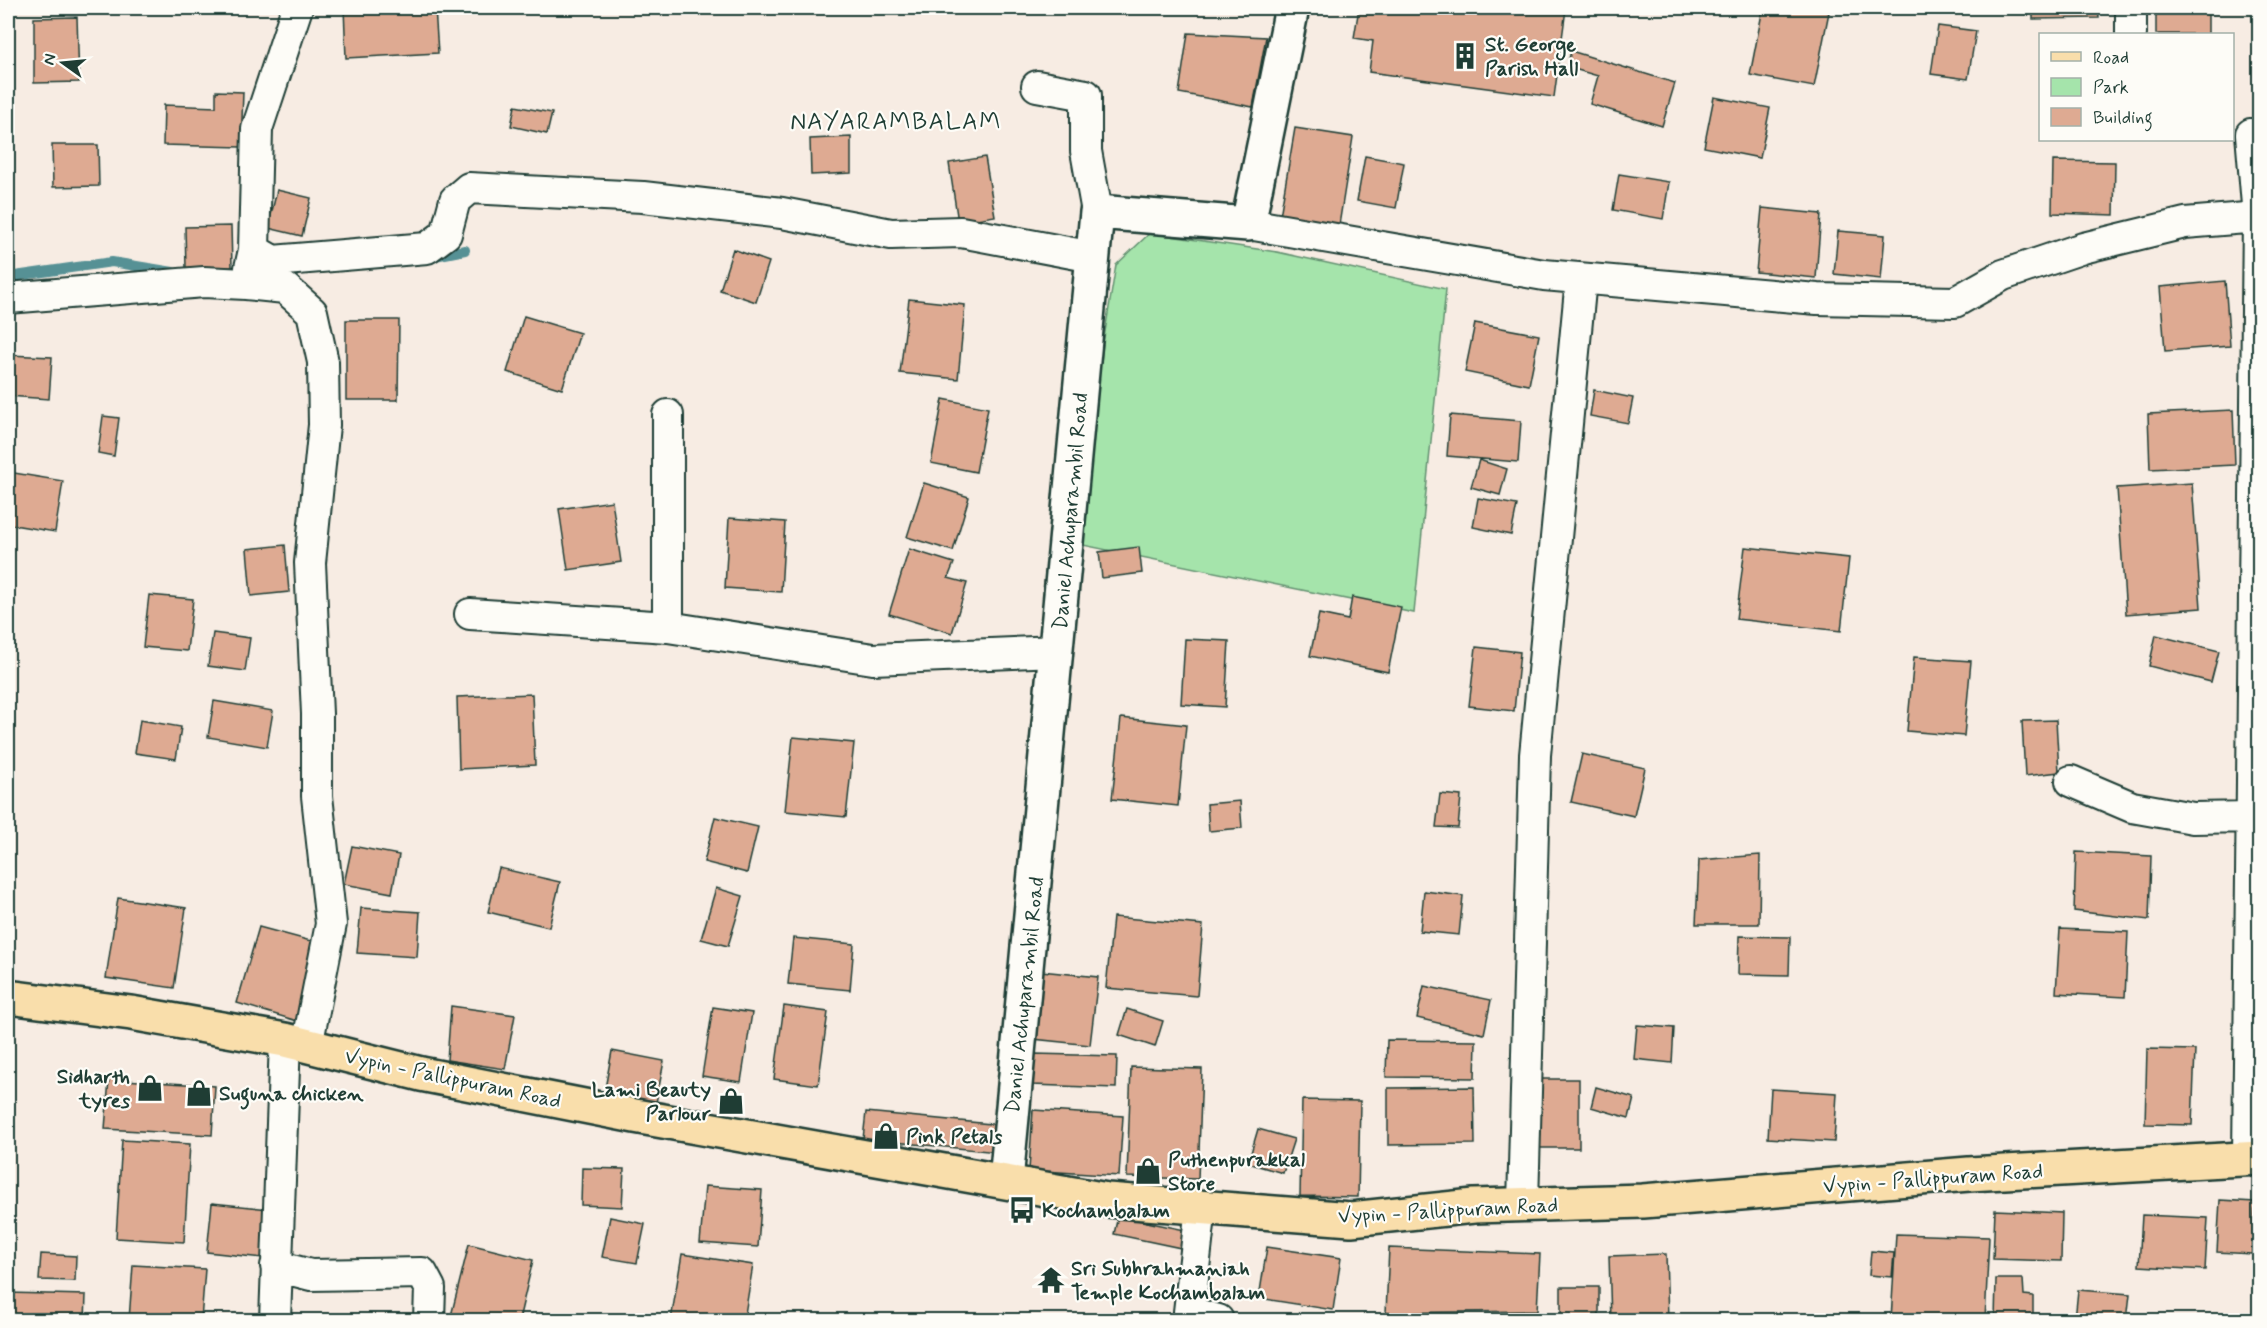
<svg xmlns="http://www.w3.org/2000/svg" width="2267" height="1328" viewBox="0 0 2267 1328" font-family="Mynerve,sans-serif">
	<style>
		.green { fill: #a5e4ab; stroke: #629070; stroke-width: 1.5 }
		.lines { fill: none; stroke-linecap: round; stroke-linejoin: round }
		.stream { stroke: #569195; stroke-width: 10 }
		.building { fill: #deaa92; stroke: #1f3d34; stroke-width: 1.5 }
		.street-casing { stroke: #1f3d34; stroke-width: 34 }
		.secondary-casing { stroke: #1f3d34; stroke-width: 38 }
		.primary-casing { stroke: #1f3d34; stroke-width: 38 }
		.street { stroke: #fdfcf7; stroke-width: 30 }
		.secondary { stroke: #fdfcf7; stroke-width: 33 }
		.primary { stroke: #f9deab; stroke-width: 33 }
		.labels { text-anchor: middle; stroke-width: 4.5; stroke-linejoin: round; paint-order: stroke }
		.poi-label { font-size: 21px; font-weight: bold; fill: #1f3d34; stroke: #fdfcf7; text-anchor: start }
		.street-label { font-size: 21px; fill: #1f3d34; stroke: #fdfcf7 }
		.quarter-label { font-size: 24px; letter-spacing: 1.5px; fill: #1f3d34; stroke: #fdfcf7 }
	</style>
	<rect width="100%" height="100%" fill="#f7ece3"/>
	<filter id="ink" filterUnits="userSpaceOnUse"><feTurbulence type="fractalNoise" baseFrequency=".0167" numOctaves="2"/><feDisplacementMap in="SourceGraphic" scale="12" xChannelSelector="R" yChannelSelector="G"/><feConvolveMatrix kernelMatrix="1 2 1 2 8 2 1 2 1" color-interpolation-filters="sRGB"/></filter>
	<g filter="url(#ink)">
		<path class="green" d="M1150,233l127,19 169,37 -32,324 -336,-69 25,-200 13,-79z"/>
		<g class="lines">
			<path class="stream" d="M430,257l35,-7
				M8,277l104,-15 61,10"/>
		</g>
		<path class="building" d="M344,8h91l3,45 -92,5z
			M1359,8l19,3v-3l188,1 -12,88 -185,-25 4,-31 -19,-3z
			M1763,8h43l23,4 -15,75 -64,-12z
			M2033,8h65l1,10 -66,1z
			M2156,8h52v26h-52z
			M77,17l2,65 -45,1v-65z
			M1938,26l38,5 -8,48 -37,-5z
			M1188,33l78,4 -13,70 -74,-14z
			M1571,51l104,32 -13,43 -72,-22 8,-28 -31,-9z
			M216,91l27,1 -2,55 -78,-2 1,-40 52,2z
			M1714,97l56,11 -10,50 -56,-11z
			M515,106l37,7 -5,21 -36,-8z
			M1295,128l58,9 -14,88 -59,-9z
			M851,137v36l-40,2 -1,-36z
			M52,145h46l1,41 -46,1z
			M1365,156l39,7 -8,45 -39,-7z
			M985,157l10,59 -37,6 -9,-59z
			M2053,161l62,1 -1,53 -62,-2z
			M1619,174l50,8 -6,37 -50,-9z
			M277,190l34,8 -9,38 -34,-8z
			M1762,208l59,6 -5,64 -60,-6z
			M231,226l1,41 -46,1 -1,-41z
			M1838,231l47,4 -4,44 -47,-5z
			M733,249l36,13 -13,40 -36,-12z
			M2225,281l5,65 -65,5 -5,-64z
			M909,299l56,6 -7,74 -58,-6z
			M524,316l56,17 -18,56 -55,-17z
			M346,320h53l-1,80h-52z
			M1475,323l64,12 -10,50 -64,-13z
			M8,355l44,2 -3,42 -41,-3z
			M1594,390l39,8 -5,25 -38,-7z
			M943,399l45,9 -12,64 -45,-9z
			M2233,410l2,55 -85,4 -2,-55z
			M1450,415l71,6 -3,41 -71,-6z
			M103,416l16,2 -5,38 -16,-3z
			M1479,460l28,9 -7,26 -29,-8z
			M8,472l55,9 -8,51 -47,-8z
			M924,483l45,14 -16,54 -46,-14z
			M2192,483l9,125 -75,6 -9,-126z
			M1478,498l39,7 -6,30 -38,-8z
			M612,501l9,61 -53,8 -9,-61z
			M729,518l56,4 -4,70 -56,-4z
			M285,545l4,47 -38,4 -4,-47z
			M1139,547l3,26 -40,5 -3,-26z
			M1745,547l104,11 -8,73 -105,-12z
			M909,549l45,14 -6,15 19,5 -15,50 -63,-19z
			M149,595l44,4 -6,52 -44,-4z
			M1352,597l49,10 -13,65 -78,-16 9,-42 29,6z
			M213,633l37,5 -5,33 -37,-5z
			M2156,635l63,16 -8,31 -62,-16z
			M1185,639l44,2 -4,66 -44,-3z
			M1476,647l44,5 -6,59 -45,-5z
			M1914,657l57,4 -7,75 -57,-5z
			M532,694l3,71 -76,4 -2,-72z
			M214,701l59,10 -6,36 -59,-10z
			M1121,718l65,7 -8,81 -66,-7z
			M140,720l41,7 -5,32 -41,-6z
			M2056,720l3,52 -34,4 -3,-55z
			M793,737l61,6 -8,74 -61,-6z
			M1582,754l63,14 -11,48 -63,-14z
			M1440,794l21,2 -3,32 -22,-1z
			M1240,801l2,27 -33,3 -2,-27z
			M715,817l43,10 -11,46 -43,-11z
			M352,846l47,9 -7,38 -48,-9z
			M2076,852l75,4 -2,64 -75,-9z
			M1760,855l-1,69h-63l3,-64z
			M499,868l61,14 -11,45 -61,-15z
			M716,888l27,8 -15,50 -27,-7z
			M1424,891l39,5 -4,39 -39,-4z
			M118,898l68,10 -12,80 -68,-10z
			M361,908l59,4 -3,45 -60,-4z
			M1113,917l90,8 -6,71 -91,-8z
			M259,927l63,17 -18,79 -67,-20z
			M2060,929l68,3 -3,65 -69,-4z
			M1739,936l51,1 -1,38 -51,-1z
			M793,938l61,6 -4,46 -62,-6z
			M1041,971l57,6 -8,68 -57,-6z
			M1424,986l67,14 -7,34 -67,-16z
			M451,1006l64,9 -10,54 -58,-9z
			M784,1006l44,6 -10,73 -44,-6z
			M713,1007l39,6 -11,69 -39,-6z
			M1127,1009l36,12 -8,26 -36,-12z
			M1637,1025l37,3 -2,35 -38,-4z
			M1387,1040l89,1 -1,37 -89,-1z
			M2147,1049l48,1 -3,75 -47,-1z
			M612,1051l52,10 -8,42 -52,-9z
			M1034,1054l83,2 -1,32 -84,-3z
			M1131,1067l71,2 -4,110 -71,-2z
			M109,1079l106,7 -3,49 -107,-6z
			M1539,1079h40v69h-40z
			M1474,1087l1,57 -87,1v-57z
			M1596,1087l38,11 -5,20 -38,-11z
			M1771,1089l66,4 -3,49 -66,-4z
			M1302,1100l58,1 -2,96 -58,-1z
			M1033,1110l90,6 -4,60 -90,-6z
			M866,1112l135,13 -3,27 -135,-13z
			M1258,1129l36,10 -11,34 -35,-10z
			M122,1140l68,4 -6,98 -68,-4z
			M582,1168l42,1 -2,38 -41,-2z
			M705,1186l57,4 -4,57 -58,-4z
			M2220,1200l35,2 -3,52 -35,-2z
			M212,1203l57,6 -6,49 -56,-6z
			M1995,1210l67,3 -1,48 -68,-2z
			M2142,1215l66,3 -3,52 -66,-4z
			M1118,1216l67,14 -4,18 -67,-14z
			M610,1217l35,7 -8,39 -35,-6z
			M1896,1234l93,3 -4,83h-94z
			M469,1244l64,16 -14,60h-69z
			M1267,1247l74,11 -8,52 -74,-12z
			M1389,1248l151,6 -3,57 -151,2z
			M1871,1251l23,2 -2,24 -23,-2z
			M41,1254l35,2 -1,25 -36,-1z
			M682,1254l71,11 -9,55h-73z
			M1666,1254l2,66h-57l-2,-64z
			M133,1265l72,4 -4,51h-72z
			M1996,1279h27l1,16 9,1v24h-38z
			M1561,1287h38v33h-38z
			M2078,1290l52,4 -3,26h-52z
			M8,1293l78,2 -1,25h-77z"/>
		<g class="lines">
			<defs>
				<path id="street" d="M2131,8v26
					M1037,86l49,9v56l11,61
					M1248,224l296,51 273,24 138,3 48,-27 80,-27 102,-25 73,-6
					M254,250l19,11 154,-13 19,-14 9,-34 14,-12 174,9 139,16 109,21 70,-2 132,25
					M250,268l4,-18 3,-121 40,-121
					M8,298l196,-16 42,2 39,4 27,24 11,50 1,63 -14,138 7,151v82l14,128 -24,122
					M470,614l198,13 205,32 184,-8
					M668,627v-212
					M2071,781l61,26 61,11 58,-1
					M2248,1158l10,-941 -7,-83
					M1523,1204l12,-449 46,-476
					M1201,1207l-12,105 29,8
					M276,1266l35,9 111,-2 8,15 -1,32
					M275,1320l10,-280"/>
				<path id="secondary" d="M1006,1181l91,-969 151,12 44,-216"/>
				<path id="primary" d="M8,997l123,16 154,27 136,34 214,42 472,84 244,19 123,-13 169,-5 326,-27 291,-16"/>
			</defs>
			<use href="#street" class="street-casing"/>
			<use href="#secondary" class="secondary-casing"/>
			<use href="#primary" class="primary-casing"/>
			<use href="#street" class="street"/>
			<use href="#secondary" class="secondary"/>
			<use href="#primary" class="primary"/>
		</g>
	</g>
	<defs>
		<symbol id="building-bare" viewBox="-9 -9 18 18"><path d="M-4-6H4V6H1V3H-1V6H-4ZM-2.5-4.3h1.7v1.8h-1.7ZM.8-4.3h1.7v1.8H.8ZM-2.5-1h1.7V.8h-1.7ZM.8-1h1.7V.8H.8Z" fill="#1f3d34" stroke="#fdfcf7" stroke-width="2.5" paint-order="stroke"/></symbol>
		<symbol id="shop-bare" viewBox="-9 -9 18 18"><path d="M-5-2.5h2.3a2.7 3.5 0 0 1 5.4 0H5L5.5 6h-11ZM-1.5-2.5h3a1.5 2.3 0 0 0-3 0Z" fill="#1f3d34" stroke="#fdfcf7" stroke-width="2.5" paint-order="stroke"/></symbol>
		<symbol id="bus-bare" viewBox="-9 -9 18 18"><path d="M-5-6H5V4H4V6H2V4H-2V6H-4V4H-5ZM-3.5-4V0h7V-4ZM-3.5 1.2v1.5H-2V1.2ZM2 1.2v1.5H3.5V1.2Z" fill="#1f3d34" stroke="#fdfcf7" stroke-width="2.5" paint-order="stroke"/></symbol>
		<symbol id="temple-bare" viewBox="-9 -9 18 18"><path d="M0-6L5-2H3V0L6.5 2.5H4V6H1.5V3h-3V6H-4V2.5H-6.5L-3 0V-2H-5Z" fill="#1f3d34" stroke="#fdfcf7" stroke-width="2.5" paint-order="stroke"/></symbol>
	</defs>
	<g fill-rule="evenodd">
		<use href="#building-bare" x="1446" y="37" width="38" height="38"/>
		<use href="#shop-bare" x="131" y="1069" width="38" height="38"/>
		<use href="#shop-bare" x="180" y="1074" width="38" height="38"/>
		<use href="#shop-bare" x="712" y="1082" width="38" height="38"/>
		<use href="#shop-bare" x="867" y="1117" width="38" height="38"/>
		<use href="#shop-bare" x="1129" y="1152" width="38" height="38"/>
		<use href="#bus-bare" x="1003" y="1191" width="38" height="38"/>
		<use href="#temple-bare" x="1032" y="1261" width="38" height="38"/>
	</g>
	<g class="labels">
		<g class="poi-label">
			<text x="1485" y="51">St. George<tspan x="1485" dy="24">Parish Hall</tspan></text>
			<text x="130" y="1083" text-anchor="end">Sidharth<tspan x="130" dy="24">tyres</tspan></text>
			<text x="711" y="1096" text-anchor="end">Lami Beauty<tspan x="711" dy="24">Parlour</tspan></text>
			<text x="219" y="1100">Suguna chicken</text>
			<text x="906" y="1143">Pink Petals</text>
			<text x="1168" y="1166">Puthenpurakkal<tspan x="1168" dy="24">Store</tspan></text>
			<text x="1042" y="1217">Kochambalam</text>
			<text x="1071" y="1275">Sri Subhrahmaniah<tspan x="1071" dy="24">Temple Kochambalam</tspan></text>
		</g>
		<g class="street-label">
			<text transform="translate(1070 511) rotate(-85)" y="7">Daniel Achuparambil Road</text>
			<text transform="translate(1024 995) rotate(-84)" y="7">Daniel Achuparambil Road</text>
			<text transform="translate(453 1078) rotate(12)" y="7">Vypin - Pallippuram Road</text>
			<text transform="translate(1933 1178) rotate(-4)" y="7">Vypin - Pallippuram Road</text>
			<text transform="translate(1448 1210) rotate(-3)" y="7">Vypin - Pallippuram Road</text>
		</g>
		<g class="quarter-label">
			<text x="896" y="129">NAYARAMBALAM</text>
		</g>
	</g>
	<rect width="2267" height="1328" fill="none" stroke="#fdfcf7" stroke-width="30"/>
	<rect x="15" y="15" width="2237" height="1298" fill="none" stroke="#1f3d34" stroke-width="2" filter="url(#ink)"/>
	<rect x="2039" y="33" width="195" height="108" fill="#fdfcf7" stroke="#a4b0a9" stroke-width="1.5"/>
	<rect x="2051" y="52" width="30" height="9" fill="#f9deab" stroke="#a4b0a9" stroke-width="1.5"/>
	<text x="2093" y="63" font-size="18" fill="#1f3d34">Road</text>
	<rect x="2051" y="78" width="30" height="18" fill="#a5e4ab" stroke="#a4b0a9" stroke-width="1.5"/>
	<text x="2093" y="93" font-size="18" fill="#1f3d34">Park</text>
	<rect x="2051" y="108" width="30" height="18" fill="#deaa92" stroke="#a4b0a9" stroke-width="1.5"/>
	<text x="2093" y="123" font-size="18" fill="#1f3d34">Building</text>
	<g transform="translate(63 63) rotate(285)" stroke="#fdfcf7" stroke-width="4.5" paint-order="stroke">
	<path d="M0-4.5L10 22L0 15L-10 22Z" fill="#1f3d34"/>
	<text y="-9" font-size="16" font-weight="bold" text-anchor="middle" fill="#1f3d34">N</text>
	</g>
</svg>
